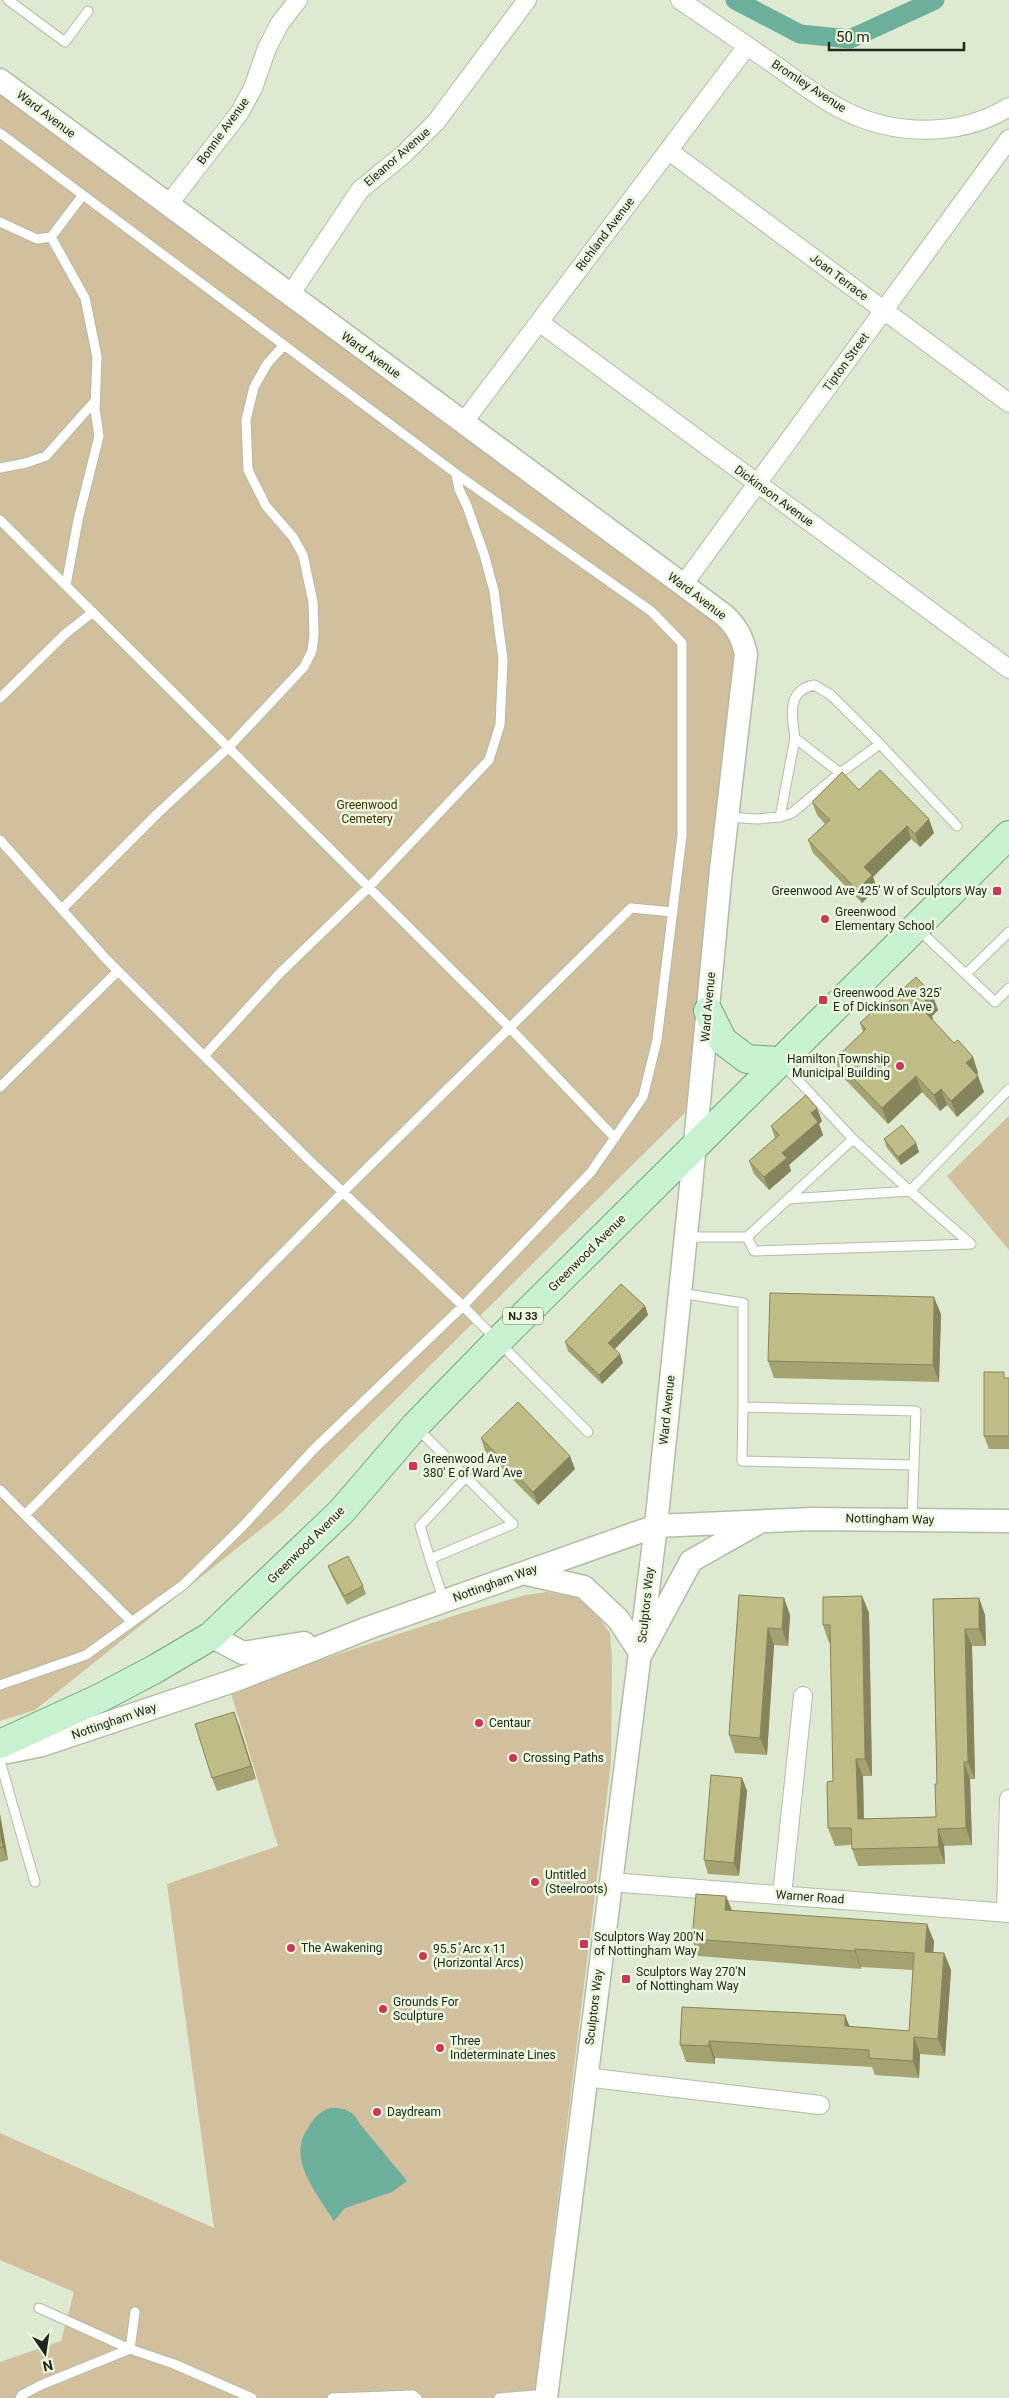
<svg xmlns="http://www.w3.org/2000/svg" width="1009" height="2398" viewBox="0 0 1009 2398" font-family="Roboto,sans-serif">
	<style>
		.green { fill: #d2bf9e }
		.water { fill: #6daf9d }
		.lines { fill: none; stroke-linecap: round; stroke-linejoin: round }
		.canal { stroke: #6daf9d; stroke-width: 19 }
		.service-casing { stroke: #b1bca4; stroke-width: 11 }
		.minor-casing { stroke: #b1bca4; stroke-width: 20 }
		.tertiary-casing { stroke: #b1bca4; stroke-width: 25 }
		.primary-casing { stroke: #75a37e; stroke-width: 30 }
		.service { stroke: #fff; stroke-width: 9 }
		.minor { stroke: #fff; stroke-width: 18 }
		.tertiary { stroke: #fff; stroke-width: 22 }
		.primary { stroke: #c7f1d1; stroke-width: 28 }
		.wall { fill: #a5a272 }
		.shaded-wall { fill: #86845d }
		.building { fill: #c0bc85; stroke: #86845d }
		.poi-dot { fill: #c7385a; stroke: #ebf7de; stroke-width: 2 }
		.labels { text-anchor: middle; stroke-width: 5; stroke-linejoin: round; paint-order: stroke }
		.shield { fill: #ebf7de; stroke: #5e6557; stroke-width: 1 }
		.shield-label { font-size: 11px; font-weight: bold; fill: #22261d }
		.street-label { font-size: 12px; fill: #22261d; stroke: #ebf7de }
		.park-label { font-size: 12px; fill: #443106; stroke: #ebf7de }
		.poi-label { font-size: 12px; fill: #22261d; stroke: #ebf7de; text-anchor: start }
	</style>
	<rect width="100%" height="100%" fill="#dde9d1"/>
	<path class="green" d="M0,77l752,566 -47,450 -424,420 -246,197 -35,11z
		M1009,1116v134l-62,-74z
		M547,1592l30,6 17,12 16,23 2,25 -1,104 -77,636h-534v-36l61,-21 13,-49 -74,-32v-127l214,95 -47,-344 111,-38 -48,-156 229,-76 67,-19z"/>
	<path class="water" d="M330,2108c16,0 22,2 30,16l47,57 -15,11 -47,16 -11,13c-16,-27 -48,-62 -26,-93 6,-10 11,-16 22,-20z"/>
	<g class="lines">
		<path class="canal" d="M735,0l65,34 50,5 85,-39"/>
		<defs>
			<path id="service" d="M8,0l57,42 23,-31
				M0,133l462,345 189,133 31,32v192l-25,205 -14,57 -52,75 -128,134 -149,143 -72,78 -59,58 -97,70 -86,30
				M0,222l37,17 14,-2
				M0,468l26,-5 20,-7 49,-55
				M0,520l508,506 107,112
				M66,585l12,-65 21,-84 -4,-27 2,-52 -12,-59 -34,-61 32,-42
				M0,698l65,-64 28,-22
				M795,738c-3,-22 -9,-47 19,-53l17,10 49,49
				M727,817l30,2 23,-2 12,-4 48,-40 40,-29 77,82
				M780,817l15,-79 45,35
				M0,840l106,119 203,201 154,146 125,126
				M62,909l95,-95 72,-67 75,-80 8,-16 2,-16 -1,-33 -10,-47 -10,-18 -27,-31 -18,-36 -2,-50 8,-33 13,-23 17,-19
				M918,929l77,73 14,-14
				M966,974l43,-42
				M204,1056l76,-83 89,-86 120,-127 11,-35 3,-65 -9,-69 -10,-37 -17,-48 -8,-17 -3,-15
				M782,1063l71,76 57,52 99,-102
				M0,1087l118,-116
				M687,1237h60l106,-98
				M747,1237l7,14 217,-7 -61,-53 -122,8
				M680,1293l63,10v104l173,4 -4,108
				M743,1407l-1,54 172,4
				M417,1428l96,96 -83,35 14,42
				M0,1490l131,131
				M25,1515l318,-323 288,-284 42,4
				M430,1559l-10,-33 46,-49
				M0,1761l35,121
				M39,2308l91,41 5,-37
				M20,2398l2,-3 19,-10 89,-36 44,15 78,34
				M332,2398l81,-3 4,3
				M499,2398l48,-4"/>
			<path id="minor" d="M680,0c32,22 63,43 95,65 21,15 43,32 66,44 51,27 118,29 168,-2
				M669,151l340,252
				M168,205l72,-93 13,-24 14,-40 13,-25 18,-23
				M290,295l70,-105 44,-36 32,-32 91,-122
				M539,322l470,347
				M463,423l284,-377
				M683,585l326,-446
				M610,1882l399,31
				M782,1895l21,-199
				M1006,1912l3,-113
				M585,2077l235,28"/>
			<path id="tertiary" d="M0,80l724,535c13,12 18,22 22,39l-25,216 -31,326 -34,330 -110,872
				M523,1573l61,14 34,32 23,35 50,-93 67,-38
				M211,1636l32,17 61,-10
				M0,1748l8,4 34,-7 194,-65 132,-52 288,-102 156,-7 197,2"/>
			<path id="primary" d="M708,1011l15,30 24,18 33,2
				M0,1744l102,-47 53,-28 56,-33 130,-124 74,-86 74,-76 520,-515"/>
		</defs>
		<use href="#service" class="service-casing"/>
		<use href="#minor" class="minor-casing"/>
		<use href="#tertiary" class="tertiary-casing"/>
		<use href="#primary" class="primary-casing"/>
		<use href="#service" class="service"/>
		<use href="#minor" class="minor"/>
		<use href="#tertiary" class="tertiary"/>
		<use href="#primary" class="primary"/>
	</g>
	<path class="wall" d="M859,790l75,43 -14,14 -9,-8 -38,38 4,11 -15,15 -49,-50 -5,-13 17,-16 -8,-9 -5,-13z
		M932,994l6,16 -6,6 1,5 21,22 19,14 5,16 -1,2 7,17 -27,25 -10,-12 -7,6 -18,-19 -34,32 -47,-49 -6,-16 28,-27 -3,-9 22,-15z
		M822,1121l-3,3 4,11 -34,30 2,6 -22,19 -15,-16 -5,-13 26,-23 -4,-12z
		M884,1139l32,4 3,9 -18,13 -14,-17z
		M645,1306l3,9 -34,34 6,5 3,9 -21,21 -34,-33 -3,-9z
		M941,1314l-2,68 -165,-4 -6,-17z
		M1009,1378v71h-20l-5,-13z
		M481,1438l94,31 -37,36 -53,-54z
		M328,1566l35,20 3,8 -19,11 -16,-31z
		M739,1595l45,3 6,17 -2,31 -14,-1 -7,110 -32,-2 -6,-18z
		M862,1596l7,17 3,163h-9l1,43 72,-2 1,-33 -4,-185 46,-1 6,17 1,31h-14l3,133h-5l2,66 -28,1 1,18 -87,2 -6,-17v-4l-17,1 -7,-18 5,-47 -2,-139 -2,1 -6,-18z
		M239,1725l17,54 -39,12 -5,-13z
		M742,1778l5,13 -8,85 -31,-2 -4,-14z
		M0,1814l8,46 -8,2z
		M726,1896l6,15 202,30 -1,11 11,1 7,17 -6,86 -25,-2 -1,24 -44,-3 -3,-8 -157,-9v6l-29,-2 -6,-17 2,-38 167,20 60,4 4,-61 -52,-3v2l-163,-13 -6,-17z"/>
	<path class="shaded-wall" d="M929,819l5,14 -14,14 -5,-13z
		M907,826l4,13 -38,38 4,11 -15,15 -5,-13 7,-23z
		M932,994l6,16 -6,6 3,10 -9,-13 -3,-10z
		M973,1057l5,16 -6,6 -6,-16z
		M916,1076l6,16 -34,32 -6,-16z
		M978,1076l6,16 -27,25 -6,-16z
		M941,1089l6,16 -7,6 -6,-16z
		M817,1108l5,13 -3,3 4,11 -34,30 2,6 -22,19 -5,-13 47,-64z
		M916,1143l3,9 -18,13 -3,-8z
		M934,1297l7,17 -2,68 -6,-17z
		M645,1306l3,9 -36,37 -4,-9z
		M620,1354l3,9 -21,21 -3,-9z
		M570,1456l5,13 -37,36 -5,-13z
		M862,1596l7,17 3,163 -7,-17z
		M784,1598l6,17 -2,31 -6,-17z
		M979,1598l6,17 1,31 -7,-17z
		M768,1628l6,17 -7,110 -7,-17z
		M965,1629l7,17 3,133 -7,-17z
		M234,1712l5,13 17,54 -5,-13z
		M856,1759l7,17 1,60 -6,-17z
		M964,1762l6,17 2,66 -6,-17z
		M742,1778l5,13 -8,85 -5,-13z
		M0,1814l8,46 -5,-13 -3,-17z
		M938,1829l6,17 1,18 -6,-17z
		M726,1896l7,17 -8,-3z
		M927,1924l7,17 -2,28 -7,-17z
		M855,1949l6,18v2l-6,-18z
		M944,1953l7,17 -6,86 -7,-17z
		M845,2015l7,17 -7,-6z
		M914,2037l6,17 -1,24 -6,-17z
		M709,2041l6,17v6l-6,-18z"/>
	<path class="building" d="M880,770l49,49 -14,15 -8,-8 -43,41 8,8 -15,15 -49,-50 22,-20 -18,-18 30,-30 17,18z
		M916,977l16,17 -9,9 6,6 -3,4 28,30 4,-3 15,17 -7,6 12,13 -27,25 -10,-12 -7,6 -18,-19 -34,32 -47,-49 31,-30 -6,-6 19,-18 3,3z
		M806,1095l11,13 -6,5 7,9 -36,31 5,5 -23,19 -15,-16 30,-26 -8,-9z
		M902,1125l14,18 -18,14 -14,-18z
		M621,1284l24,22 -37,37 12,11 -21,21 -34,-33z
		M770,1293l164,4 -1,68 -165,-4z
		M984,1372h20v6h5v58h-25z
		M518,1402l52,54 -37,36 -52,-54z
		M348,1556l15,30 -19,10 -16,-30z
		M739,1595l45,3 -2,31 -14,-1 -8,110 -31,-3z
		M862,1596l3,163h-9l2,60 78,-2 -1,-33h2l-4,-185 46,-1v31h-14l3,133h-4l2,66 -28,1 1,18 -87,2 -1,-21h-23l-1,-46 6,-1 -3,-156h-7v-28z
		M234,1712l17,54 -39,12 -17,-54z
		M711,1775l31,3 -8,85 -30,-3z
		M0,1830l3,17 -3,1z
		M696,1894l30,2 -1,14 202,14 -2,28 19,1 -6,86 -24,-2 -1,24 -44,-3v-8l-160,-9v5l-29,-1 2,-38 163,8v11l64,5 5,-78 -59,-4v2l-163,-12z"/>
	<g class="poi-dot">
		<rect x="992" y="886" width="10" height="10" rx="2.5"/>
		<circle cx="825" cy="919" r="5"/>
		<rect x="818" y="995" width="10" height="10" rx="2.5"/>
		<circle cx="900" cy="1066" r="5"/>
		<rect x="408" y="1461" width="10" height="10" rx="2.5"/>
		<circle cx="479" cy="1723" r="5"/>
		<circle cx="513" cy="1758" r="5"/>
		<circle cx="535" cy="1882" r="5"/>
		<rect x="579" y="1939" width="10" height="10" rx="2.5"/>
		<circle cx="291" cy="1948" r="5"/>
		<circle cx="423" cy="1956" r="5"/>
		<rect x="621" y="1974" width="10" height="10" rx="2.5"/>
		<circle cx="383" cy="2009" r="5"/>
		<circle cx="440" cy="2048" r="5"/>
		<circle cx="377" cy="2112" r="5"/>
	</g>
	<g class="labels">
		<rect class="shield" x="503" y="1307.5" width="40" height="17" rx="4"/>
		<g class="shield-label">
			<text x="523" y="1320">NJ 33</text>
		</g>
		<g class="street-label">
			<text transform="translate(809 86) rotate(33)" y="4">Bromley Avenue</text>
			<text transform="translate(46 114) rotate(37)" y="4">Ward Avenue</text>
			<text transform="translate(223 131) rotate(-54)" y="4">Bonnie Avenue</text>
			<text transform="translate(397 157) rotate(-41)" y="4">Eleanor Avenue</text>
			<text transform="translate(605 234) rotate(-53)" y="4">Richland Avenue</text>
			<text transform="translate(839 277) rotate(37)" y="4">Joan Terrace</text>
			<text transform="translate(371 355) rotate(36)" y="4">Ward Avenue</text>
			<text transform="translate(846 362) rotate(-54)" y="4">Tipton Street</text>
			<text transform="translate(774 496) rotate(36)" y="4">Dickinson Avenue</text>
			<text transform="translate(697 596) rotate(37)" y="4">Ward Avenue</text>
			<text transform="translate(708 1007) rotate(-85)" y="4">Ward Avenue</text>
			<text transform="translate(587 1253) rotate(-45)" y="4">Greenwood Avenue</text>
			<text transform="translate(667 1410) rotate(-84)" y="4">Ward Avenue</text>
			<text transform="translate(890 1519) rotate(1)" y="4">Nottingham Way</text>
			<text transform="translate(306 1545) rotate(-45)" y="4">Greenwood Avenue</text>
			<text transform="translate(495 1583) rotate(-20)" y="4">Nottingham Way</text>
			<text transform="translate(646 1605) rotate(-84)" y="4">Sculptors Way</text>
			<text transform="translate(114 1721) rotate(-19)" y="4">Nottingham Way</text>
			<text transform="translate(810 1897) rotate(4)" y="4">Warner Road</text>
			<text transform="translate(594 2007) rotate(-83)" y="4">Sculptors Way</text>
		</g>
		<g class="park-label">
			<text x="367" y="809">Greenwood<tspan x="367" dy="14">Cemetery</tspan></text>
		</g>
		<g class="poi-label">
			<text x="987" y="895" text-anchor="end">Greenwood Ave 425' W of Sculptors Way</text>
			<text x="835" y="916">Greenwood<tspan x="835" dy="14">Elementary School</tspan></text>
			<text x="833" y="997">Greenwood Ave 325'<tspan x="833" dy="14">E of Dickinson Ave</tspan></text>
			<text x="890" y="1063" text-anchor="end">Hamilton Township<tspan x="890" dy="14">Municipal Building</tspan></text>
			<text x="423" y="1463">Greenwood Ave<tspan x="423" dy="14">380' E of Ward Ave</tspan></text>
			<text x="489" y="1727">Centaur</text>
			<text x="523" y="1762">Crossing Paths</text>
			<text x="545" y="1879">Untitled<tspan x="545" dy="14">(Steelroots)</tspan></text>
			<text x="594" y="1941">Sculptors Way 200'N<tspan x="594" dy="14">of Nottingham Way</tspan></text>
			<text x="301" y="1952">The Awakening</text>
			<text x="433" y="1953">95.5 ̊ Arc x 11<tspan x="433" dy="14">(Horizontal Arcs)</tspan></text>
			<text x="636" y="1976">Sculptors Way 270'N<tspan x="636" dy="14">of Nottingham Way</tspan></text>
			<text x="393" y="2006">Grounds For<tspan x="393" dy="14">Sculpture</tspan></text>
			<text x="450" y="2045">Three<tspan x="450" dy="14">Indeterminate Lines</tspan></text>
			<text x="387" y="2116">Daydream</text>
		</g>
	</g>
	<g transform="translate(45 2353) rotate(167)" stroke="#ebf7de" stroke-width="4" paint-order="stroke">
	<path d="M0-4L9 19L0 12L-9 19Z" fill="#22261d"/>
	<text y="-8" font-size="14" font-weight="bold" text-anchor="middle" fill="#22261d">N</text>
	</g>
	<path d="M829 42v8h135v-8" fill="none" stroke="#22261d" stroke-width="2.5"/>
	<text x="836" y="42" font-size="15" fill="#22261d" stroke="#ebf7de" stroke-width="4" paint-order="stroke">50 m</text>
</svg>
